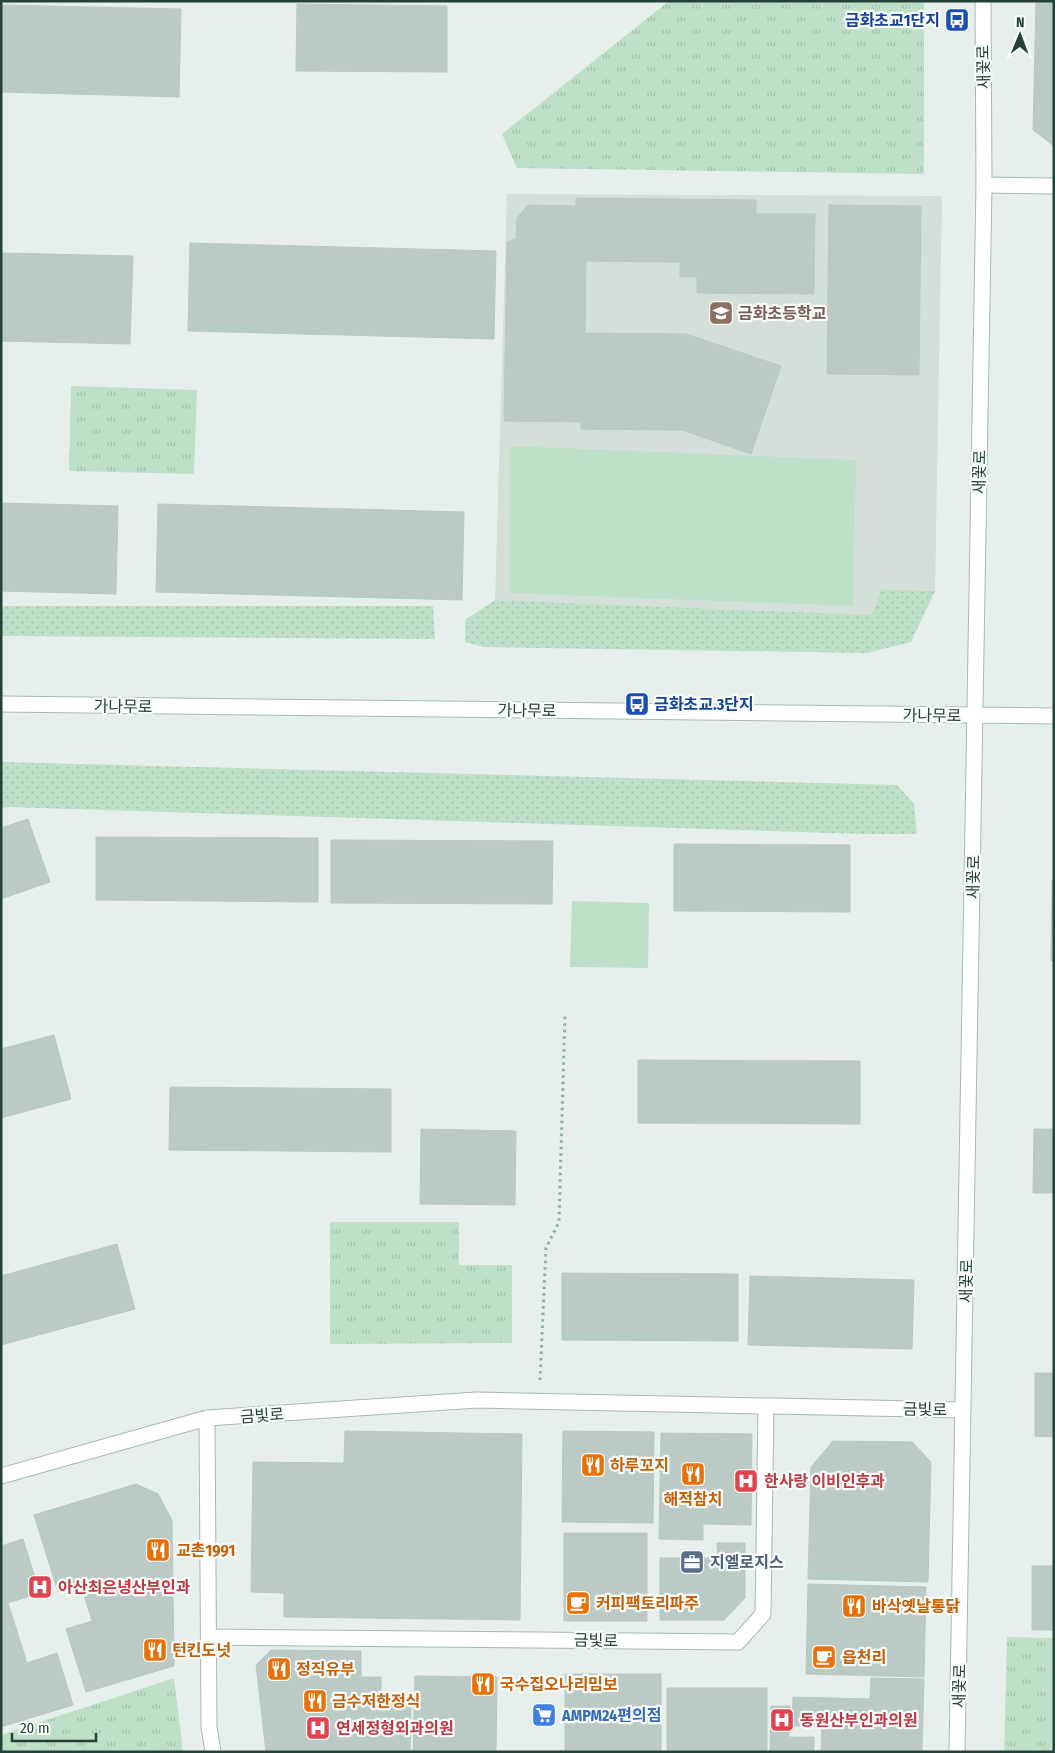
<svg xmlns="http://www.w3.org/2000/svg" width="1055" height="1753" viewBox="0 0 1055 1753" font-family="'Fira Sans Condensed','Noto Sans KR',sans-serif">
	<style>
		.built { fill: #d4dfda }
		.grass { fill: url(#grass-dots) }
		.park { fill: url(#park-tufts) }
		.pitch { fill: #bfe0c8 }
		.building { fill: #bbcac4; stroke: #b8c9c2 }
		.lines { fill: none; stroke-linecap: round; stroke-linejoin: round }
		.street-casing { stroke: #a8b8b2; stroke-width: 17 }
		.secondary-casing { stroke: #a4bbb3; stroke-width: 17 }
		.path { stroke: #86b3a5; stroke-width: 3; stroke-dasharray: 2.5 4; stroke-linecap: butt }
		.street { stroke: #fff; stroke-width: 15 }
		.secondary { stroke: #fff; stroke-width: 15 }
		.labels { text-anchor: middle; stroke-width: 4.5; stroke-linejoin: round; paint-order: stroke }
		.transit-label { font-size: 16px; font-weight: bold; fill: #164399; stroke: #f7fbf9; text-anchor: end }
		.street-label { font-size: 16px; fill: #24423a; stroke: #f7fbf9 }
		.education-label { font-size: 16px; font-weight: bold; fill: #785e54; stroke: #f7fbf9; text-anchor: start }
		.food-label { font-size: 16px; font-weight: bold; fill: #c56008; stroke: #f7fbf9; text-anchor: start }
		.health-label { font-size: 16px; font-weight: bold; fill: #be3a42; stroke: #f7fbf9; text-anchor: start }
		.service-label { font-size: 16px; font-weight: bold; fill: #4e5e75; stroke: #f7fbf9; text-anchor: start }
		.shop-label { font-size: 16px; font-weight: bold; fill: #366cbe; stroke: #f7fbf9; text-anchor: start }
	</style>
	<defs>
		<pattern id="grass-dots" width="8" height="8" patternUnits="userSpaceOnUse" patternTransform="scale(1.25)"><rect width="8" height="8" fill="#bfe0c8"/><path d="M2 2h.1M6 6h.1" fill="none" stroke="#a4c1ad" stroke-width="1.8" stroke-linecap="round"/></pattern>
		<pattern id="park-tufts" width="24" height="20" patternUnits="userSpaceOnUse" patternTransform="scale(1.25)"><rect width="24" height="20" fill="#bfe0c8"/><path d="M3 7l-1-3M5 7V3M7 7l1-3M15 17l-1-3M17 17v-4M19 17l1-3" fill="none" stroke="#a4c1ad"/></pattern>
	</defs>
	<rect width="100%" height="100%" fill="#e6efeb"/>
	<path class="built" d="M507,194l435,2 -7,395 -54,-2 -9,26 -377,-15z"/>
	<path class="grass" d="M881,589l54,2 -24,51 -44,11 -383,-6 -19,-5v-22l30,-20 377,15z
		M1,606h432l2,33 -434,-3z
		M1,762l896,23 17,19 3,30h-54l-855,-27 -7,2z"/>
	<path class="park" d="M669,1h255v173l-407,-6 -15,-34z
		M71,386l126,4 -3,84 -125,-3z
		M330,1222h129v43h53v78l-182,1z
		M1007,1637l47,1v114h-50z
		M174,1678l9,74h-182v-17z"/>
	<path class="pitch" d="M510,446l346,14 -3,146 -343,-13z
		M572,901l77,2 -1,65 -78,-1z"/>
	<path class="building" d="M1036,1h18v145l-21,-16z
		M297,4l150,2v66l-151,-1z
		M1,5l180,4 -2,88 -178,-5z
		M576,198l180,2v14h59l-1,80 -117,-1v-16h-17v-15l-94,-1 -1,72 101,1 95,32 -30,88 -69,-24 -101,-1v-7l-77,-1 3,-179 9,-3 1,-21 11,-13 48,1z
		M829,205l92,1 -2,169 -92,-1z
		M190,243l306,8 -2,88 -306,-8z
		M1,253l132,3 -3,88 -129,-3z
		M1,503l117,3 -2,88 -115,-3z
		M158,504l306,8 -2,88 -306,-8z
		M28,819l22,63 -49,17v-71z
		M96,837l222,1v64l-222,-2z
		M331,840l222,1 -1,63 -221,-1z
		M674,844l176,1v67l-176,-1z
		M1052,880h2v81h-3z
		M54,1035l17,64 -70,19v-69z
		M638,1060l222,1v63l-222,-1z
		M170,1087l221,2v63l-222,-2z
		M421,1129l95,2 -1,74 -95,-1z
		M1034,1129h20v64h-21z
		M117,1244l18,65 -134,36v-69z
		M562,1273l176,1v67l-176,-1z
		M750,1276l164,4 -2,69 -164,-4z
		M1035,1373h19v64l-19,-1z
		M345,1431l177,3 -2,186 -236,-3v-24l-33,-1 2,-130 91,1z
		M563,1431l91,1 -1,91 -91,-1z
		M661,1433l91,1 -1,91 -48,-1v16l-44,-1z
		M833,1441l79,1 19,20 -3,120 -120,-3 3,-112z
		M136,1484l22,10 14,26 2,146 -88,26 -20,-63 26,-8 -11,-36 -23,7 -24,-77z
		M564,1533h83v88h-83z
		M23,1539l17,54 -32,10 19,60 30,-10 16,52 -72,22v-181z
		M717,1543h28v55l-21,22h-64v-62h58z
		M1032,1566h22v64h-22z
		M808,1584l118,3 -2,90 -118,-3z
		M271,1650l90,1v26h20v21l30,1 -1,53h-144l-10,-87z
		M565,1674h96v78h-96z
		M415,1676l82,1 -1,75h-83z
		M871,1678l53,1 -2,73h-101l1,-26h-30l1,-29 77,2z
		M667,1688h100v64h-100z
		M771,1706h19l-1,31h25v15h-44z"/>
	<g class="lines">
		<defs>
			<path id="street" d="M984,185l70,1
				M207,1418l2,309 4,25
				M1,1476l206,-58 270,-18 486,10
				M209,1637l529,5 25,-28 3,-208"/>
			<path id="secondary" d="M1,704l1053,12
				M957,1752l27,-1567 -1,-184"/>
		</defs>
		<use href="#street" class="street-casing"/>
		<use href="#secondary" class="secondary-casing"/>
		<path class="path" d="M540,1380l6,-132 13,-26 6,-208"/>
		<use href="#street" class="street"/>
		<use href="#secondary" class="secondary"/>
	</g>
	<defs>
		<symbol id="bus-square" viewBox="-11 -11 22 22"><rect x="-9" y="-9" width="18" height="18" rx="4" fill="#1a4fb4" stroke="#f7fbf9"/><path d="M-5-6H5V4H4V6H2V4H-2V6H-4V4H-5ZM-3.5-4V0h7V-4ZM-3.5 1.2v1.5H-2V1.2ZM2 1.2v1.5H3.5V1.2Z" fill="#fff"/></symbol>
		<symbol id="school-square" viewBox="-11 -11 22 22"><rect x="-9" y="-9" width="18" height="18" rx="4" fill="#8d6e63" stroke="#f7fbf9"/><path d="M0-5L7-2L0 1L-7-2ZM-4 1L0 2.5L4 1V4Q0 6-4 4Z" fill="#fff"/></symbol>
		<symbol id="restaurant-square" viewBox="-11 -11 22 22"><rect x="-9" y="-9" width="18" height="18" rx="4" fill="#e8710a" stroke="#f7fbf9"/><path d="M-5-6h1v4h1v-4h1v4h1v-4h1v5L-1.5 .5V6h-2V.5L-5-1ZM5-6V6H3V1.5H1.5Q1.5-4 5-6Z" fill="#fff"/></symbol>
		<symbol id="hospital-square" viewBox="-11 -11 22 22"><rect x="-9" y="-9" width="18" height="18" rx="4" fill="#e0444e" stroke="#f7fbf9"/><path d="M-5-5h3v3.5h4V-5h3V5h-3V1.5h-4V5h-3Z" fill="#fff"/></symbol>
		<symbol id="office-square" viewBox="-11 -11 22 22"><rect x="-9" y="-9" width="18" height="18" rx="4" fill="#5c6f8a" stroke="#f7fbf9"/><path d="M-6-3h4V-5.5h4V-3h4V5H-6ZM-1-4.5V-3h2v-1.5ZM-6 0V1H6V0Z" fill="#fff"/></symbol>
		<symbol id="cafe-square" viewBox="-11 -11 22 22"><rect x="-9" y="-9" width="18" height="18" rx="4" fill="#e8710a" stroke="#f7fbf9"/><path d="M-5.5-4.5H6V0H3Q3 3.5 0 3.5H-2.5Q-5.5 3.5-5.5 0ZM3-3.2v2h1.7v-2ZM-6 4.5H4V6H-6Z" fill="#fff"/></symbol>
		<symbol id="supermarket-square" viewBox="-11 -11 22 22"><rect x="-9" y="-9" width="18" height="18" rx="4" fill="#3f7fe0" stroke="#f7fbf9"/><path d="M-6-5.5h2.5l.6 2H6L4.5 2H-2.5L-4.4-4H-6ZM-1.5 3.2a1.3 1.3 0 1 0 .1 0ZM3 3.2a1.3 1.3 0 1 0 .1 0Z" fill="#fff"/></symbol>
	</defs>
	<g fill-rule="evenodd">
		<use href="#bus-square" x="943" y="6" width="28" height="28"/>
		<use href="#school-square" x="707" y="299" width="28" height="28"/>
		<use href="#bus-square" x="623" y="690" width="28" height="28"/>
		<use href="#restaurant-square" x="579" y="1451" width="28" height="28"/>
		<use href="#restaurant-square" x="679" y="1460" width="28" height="28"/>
		<use href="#hospital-square" x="732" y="1467" width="28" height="28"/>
		<use href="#restaurant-square" x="144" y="1536" width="28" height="28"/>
		<use href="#office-square" x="678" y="1548" width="28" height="28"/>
		<use href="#hospital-square" x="26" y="1573" width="28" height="28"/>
		<use href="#cafe-square" x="564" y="1589" width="28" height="28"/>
		<use href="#restaurant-square" x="840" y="1592" width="28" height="28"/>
		<use href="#restaurant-square" x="141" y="1636" width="28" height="28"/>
		<use href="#cafe-square" x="810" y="1643" width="28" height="28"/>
		<use href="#restaurant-square" x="265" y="1655" width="28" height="28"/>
		<use href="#restaurant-square" x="469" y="1670" width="28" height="28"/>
		<use href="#restaurant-square" x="301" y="1687" width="28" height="28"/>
		<use href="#supermarket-square" x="530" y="1701" width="28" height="28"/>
		<use href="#hospital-square" x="768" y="1706" width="28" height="28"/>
		<use href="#hospital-square" x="304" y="1714" width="28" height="28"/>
	</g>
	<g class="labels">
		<g class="transit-label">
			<text x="940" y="26">금화초교1단지</text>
			<text x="654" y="710" text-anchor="start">금화초교.3단지</text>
		</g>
		<g class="street-label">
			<text transform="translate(983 67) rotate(-91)" y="6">새꽃로</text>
			<text transform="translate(979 472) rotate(-89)" y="6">새꽃로</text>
			<text transform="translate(123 706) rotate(1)" y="6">가나무로</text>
			<text transform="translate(527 710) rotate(1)" y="6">가나무로</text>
			<text transform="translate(932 715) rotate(1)" y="6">가나무로</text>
			<text transform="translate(973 877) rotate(-89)" y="6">새꽃로</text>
			<text transform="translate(966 1281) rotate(-89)" y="6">새꽃로</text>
			<text transform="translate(925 1409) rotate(1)" y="6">금빛로</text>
			<text transform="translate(262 1415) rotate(-4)" y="6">금빛로</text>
			<text transform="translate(596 1640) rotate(1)" y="6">금빛로</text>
			<text transform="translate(959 1686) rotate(-89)" y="6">새꽃로</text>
		</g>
		<g class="education-label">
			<text x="738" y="319">금화초등학교</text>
		</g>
		<g class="food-label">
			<text x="610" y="1471">하루꼬지</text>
			<text x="693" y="1505" text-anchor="middle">해적참치</text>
			<text x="176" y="1556">교촌1991</text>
			<text x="596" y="1609">커피팩토리파주</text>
			<text x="872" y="1612">바삭옛날통닭</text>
			<text x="172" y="1656">턴킨도넛</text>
			<text x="842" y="1663">읍천리</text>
			<text x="296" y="1675">정직유부</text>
			<text x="500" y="1690">국수집오나리밈보</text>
			<text x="332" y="1707">금수저한정식</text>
		</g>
		<g class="health-label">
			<text x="764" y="1487">한사랑 이비인후과</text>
			<text x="58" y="1593">아산최은녕산부인과</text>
			<text x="800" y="1726">동원산부인과의원</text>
			<text x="336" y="1734">연세정형외과의원</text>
		</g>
		<g class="service-label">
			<text x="710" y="1568">지엘로지스</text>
		</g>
		<g class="shop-label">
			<text x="562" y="1721">AMPM24편의점</text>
		</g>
	</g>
	<rect width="1055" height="1753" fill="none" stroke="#24423a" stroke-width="5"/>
	<g transform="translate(1020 35) rotate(1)" stroke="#f7fbf9" stroke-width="4" paint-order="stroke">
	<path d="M0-4L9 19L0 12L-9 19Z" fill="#24423a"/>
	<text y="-8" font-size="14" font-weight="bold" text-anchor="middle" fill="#24423a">N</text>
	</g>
	<path d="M12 1733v8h84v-8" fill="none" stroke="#24423a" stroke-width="2.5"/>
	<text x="20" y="1733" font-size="15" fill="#24423a" stroke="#f7fbf9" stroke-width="4" paint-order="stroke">20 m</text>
</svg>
